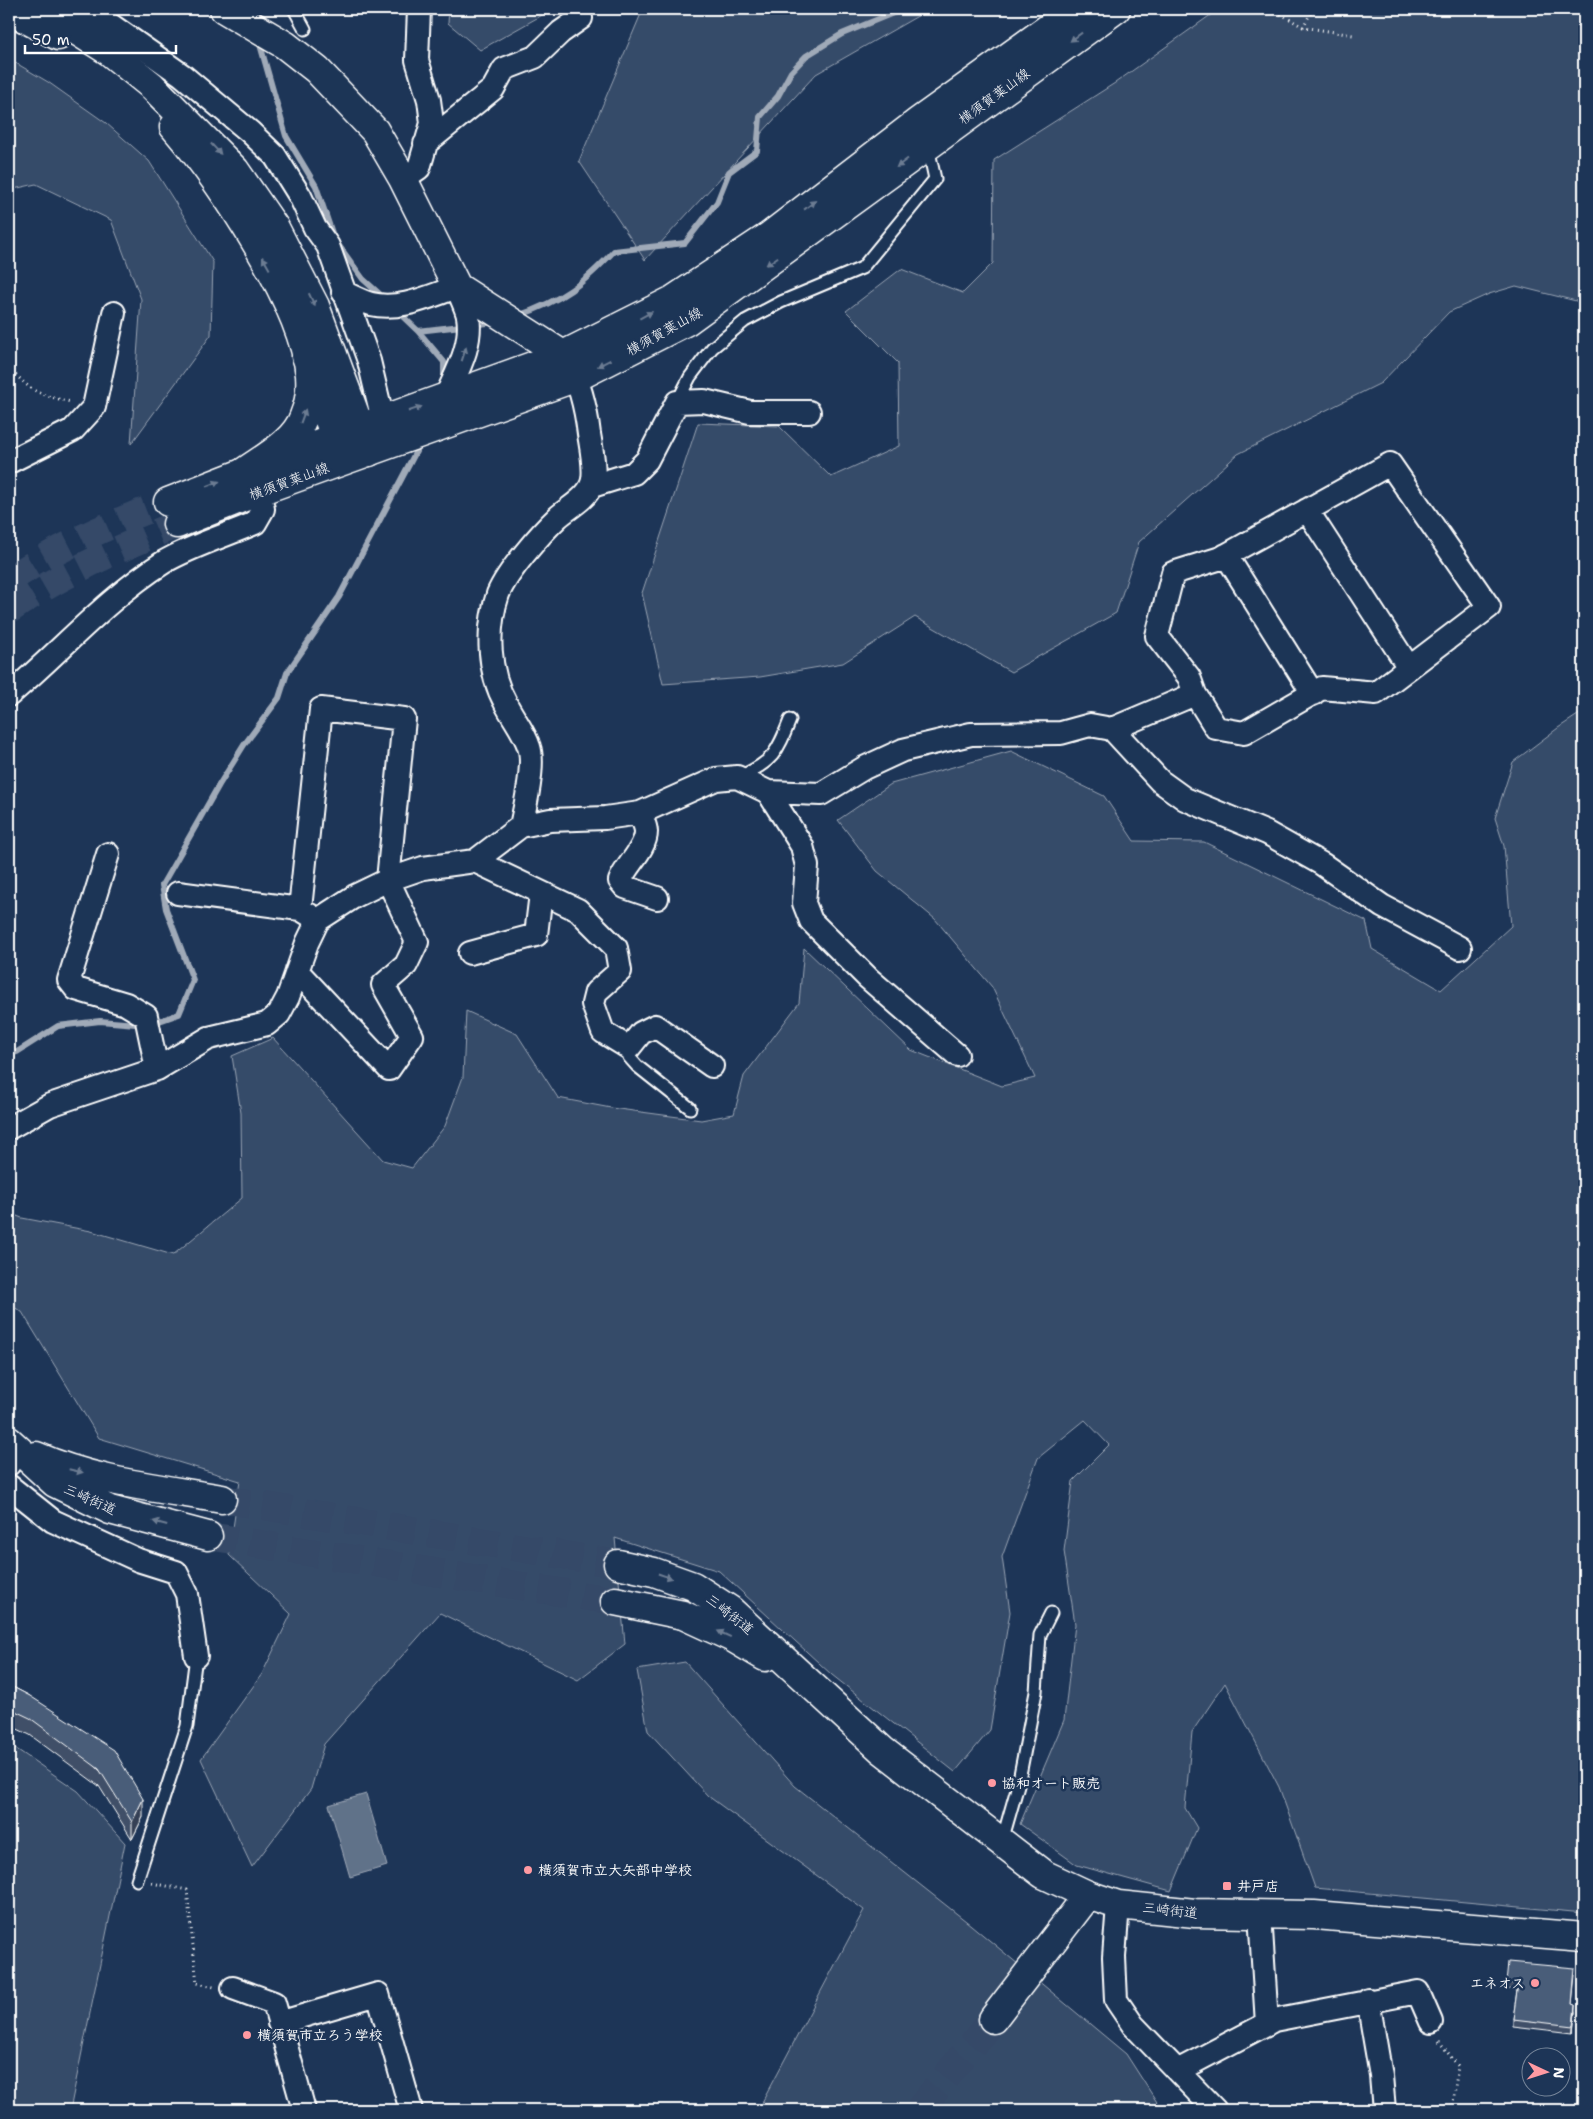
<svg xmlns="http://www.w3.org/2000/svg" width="1593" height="2119" viewBox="0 0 1593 2119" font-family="'Shantell Sans','Klee One',sans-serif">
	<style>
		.green { fill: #364b69; stroke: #9aa5b4 }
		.water { fill: #617289; stroke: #a0aab8 }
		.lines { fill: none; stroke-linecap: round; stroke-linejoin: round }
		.stream { stroke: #a0aab8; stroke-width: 6 }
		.tertiary-tunnel { stroke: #344968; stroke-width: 28; stroke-dasharray: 28 14; stroke-linecap: butt }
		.primary-tunnel { stroke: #344968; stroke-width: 28; stroke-dasharray: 28 14; stroke-linecap: butt }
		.service-casing { stroke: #fff; stroke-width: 15 }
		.minor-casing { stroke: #fff; stroke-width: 26 }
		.tertiary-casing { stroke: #fff; stroke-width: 31 }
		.primary-casing { stroke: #fff; stroke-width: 31 }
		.motorway-casing { stroke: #fff; stroke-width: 31 }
		.path { stroke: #fff; stroke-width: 3; stroke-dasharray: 1 4; stroke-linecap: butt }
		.service { stroke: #1d3557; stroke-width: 11 }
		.minor { stroke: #1d3557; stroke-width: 22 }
		.tertiary { stroke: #1d3557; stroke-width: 28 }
		.primary { stroke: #1d3557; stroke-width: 28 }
		.motorway { stroke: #1d3557; stroke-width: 28 }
		.wall { fill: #405068; stroke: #fff }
		.shaded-wall { fill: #344155; stroke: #fff }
		.building { fill: #4a5d79; stroke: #fff }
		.oneway { fill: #6c7c92 }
		.poi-dot { fill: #ff9aa2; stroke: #1d3557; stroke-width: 2 }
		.labels { text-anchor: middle; stroke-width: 5; stroke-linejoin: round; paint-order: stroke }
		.street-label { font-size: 14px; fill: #fff; stroke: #1d3557 }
		.poi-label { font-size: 14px; font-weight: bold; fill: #fff; stroke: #1d3557; text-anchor: start }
	</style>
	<rect width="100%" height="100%" fill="#1d3557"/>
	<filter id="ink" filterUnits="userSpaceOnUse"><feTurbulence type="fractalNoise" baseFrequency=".02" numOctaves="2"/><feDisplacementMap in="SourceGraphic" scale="10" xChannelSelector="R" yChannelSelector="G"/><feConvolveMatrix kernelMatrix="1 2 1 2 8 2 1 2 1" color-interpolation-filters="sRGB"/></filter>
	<g filter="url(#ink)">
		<path class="green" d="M449,9h104l-73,41 -32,-27z
			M643,9h287l-114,65 -171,186 -66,-99z
			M1219,9h365v294l-68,-17 -27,8 -40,18 -68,71 -143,71 -99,88 -23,71 -105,59 -96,-55 -72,46 -83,14 -97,7 -21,-91 56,-170 81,3 52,51 68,-31 -1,-83 -52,-52 55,-42 62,24 30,-30 1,-103 121,-77z
			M9,59l39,23 58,41 43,38 64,101 -2,73 -80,109 10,-145 -30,-79 -75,-36 -27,6z
			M1584,711v1202l-269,-25 -36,-101 -54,-104 -33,49 -7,76 12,20 -26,63 -94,-26 -57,-41 44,-104 11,-96 -11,-73 9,-70 36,-36 -24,-25 -47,38 -36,99 8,55 -20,118 -35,42 -123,-97 -113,-104 -104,-33 10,106 -47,36 -138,-67 -116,131 -13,45 -59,78 -51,-108 61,-85 29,-60 -62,-59 11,-74 -141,-43 -77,-126 -13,-8v-91l13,5 69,13 82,24 69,-57 -1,-85 -9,-57 41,-18 110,122 29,8 33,-42 18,-49 3,-66 51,23 41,64 53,10 90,12 33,-6 10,-38 55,-73 5,-55 107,102 91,36 33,-8 -43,-91 -57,-68 -58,-48 -39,-51 53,-36 120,-33 93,45 30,45 70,1 162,79 6,28 69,41 70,-64 -7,-80 -9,-28 18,-56 45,-34z
			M685,1662l110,124 176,139 155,129 36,56h-404l106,-200 -156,-114 -60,-65 -11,-61z
			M9,1744l69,47 47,52 -55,267h-61z"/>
		<path class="water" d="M366,1794l21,72 -37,11 -21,-72z"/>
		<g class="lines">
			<path class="stream" d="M259,41l27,95 30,50 18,53 29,40 22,20
				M396,310l22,21 26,31v19
				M517,316c45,-15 66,-32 97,-65l71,-8 32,-41 12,-30 28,-21 3,-34 18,-21 13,-24 15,-16 36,-22 61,-25
				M418,331l78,-9
				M9,1053l8,-1 41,-26 42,-5 48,4 31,-11 14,-34 -27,-71 -4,-24 57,-100 25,-40 35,-47 8,-25 52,-76 82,-155"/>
			<path class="tertiary-tunnel" d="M919,2110l74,-91"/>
			<path class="primary-tunnel" d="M9,580c49,-33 103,-57 159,-78
				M9,610c51,-36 110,-61 168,-86
				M222,1499l396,65
				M208,1536l407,65"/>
			<defs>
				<path id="service" d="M294,9l11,20
					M677,402l13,-25 22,-29 33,-27 36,-19 81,-34 73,-89 -7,-32
					M739,777c34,-15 38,-24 51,-57
					M629,1048v9l8,9 53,42
					M1002,1841l16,-56 18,-93 4,-57 11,-22
					M137,1880l50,-154 9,-70"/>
				<path id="minor" d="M82,9l23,12 77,54 68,57 25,24 25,40 15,32 13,18 41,115 14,59
					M425,144l68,-55 11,-20 31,-12 26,-25 20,-14
					M403,179l16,-11 13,-45 -3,-23 -12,-40 2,-51
					M343,292c9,4 18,9 28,12 29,7 59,-8 86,-17 3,9 9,20 11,29 5,30 -12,57 -23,83
					M9,462l64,-32 21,-23 20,-94
					M1390,464l99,143 -113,86 -54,-5 -78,45 -28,-5 -21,-34 -6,-17 -32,-41 16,-63 48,-15z
					M592,486l42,-13 13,-13 30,-58 27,-1 46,11h59
					M1307,510l101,156
					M1226,555l87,139
					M9,695c52,-44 97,-96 155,-133 25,-15 63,-27 91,-39l8,-14 -4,-18
					M1112,729l48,52 25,18 82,34 55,31 60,42 78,42
					M768,792l34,54 5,20 -3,37 7,18 57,57 89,77
					M640,813c2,6 6,13 6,19 0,17 -20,33 -26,49l5,6 32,11
					M521,826c4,-18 14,-62 8,-79 -4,-14 -16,-29 -23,-43 -18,-32 -20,-74 -8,-110 9,-22 42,-60 60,-77 10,-9 28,-18 33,-31 6,-12 0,-39 -2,-52 -3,-25 -9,-51 -21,-72
					M108,854l-39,126 7,9 50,15 20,12 11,53
					M475,861l103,49 38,38 4,23 -24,21 -3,12 10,28 26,16 12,-15 14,-7 57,40
					M178,893l122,16 13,8
					M470,953l66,-18 5,-42
					M297,971l92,98 23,-33 -29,-51 23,-20 11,-23 -29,-62 16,-161 -83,-10 -21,200
					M9,1128l41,-23 107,-36 52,-31 58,-14 12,-10 9,-17 19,-54 11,-23 37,-24 33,-16 35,-12 52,-7 46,-35 29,-6 55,-2 35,-5 76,-34 21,-2 31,15 53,2 43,-26 39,-18 68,-16 90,-1 29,-8 22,4 83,-35
					M9,1464l5,-18
					M9,1486l44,35 85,39 38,12 11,22 9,62
					M1118,1905l-4,52 2,43 17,25 82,85
					M1260,1914l7,110
					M233,1988l41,15 30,107
					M1368,2000l13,76 3,34
					M279,2023l99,-29 33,116
					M1179,2070l95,-50 144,-28 13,30"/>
				<path id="tertiary" d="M224,9l61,36 32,25 58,61 28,48 54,108 106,68
					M993,2019l95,-124"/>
				<path id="primary" d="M168,502l167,-65 228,-82 110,-55 95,-63 151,-116 156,-112
					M177,524l82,-33 318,-114 110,-56 429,-312
					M9,1441l46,42 55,27 98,26
					M36,1456c58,26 124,32 186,43
					M618,1564l36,8 39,14 37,24 152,140 161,124 45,21 30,10 77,8 119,2 270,22
					M615,1601l68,14 50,23 32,19"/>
				<path id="motorway" d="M42,9l68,43 42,34 83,84 40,58 40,78 54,146c-16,-1 -23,-3 -34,-15l-29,-81
					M9,10l49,26
					M174,127c47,55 129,176 136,248 1,13 -1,29 -6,41 -9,26 -39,41 -60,56"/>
			</defs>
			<use href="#service" class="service-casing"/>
			<use href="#minor" class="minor-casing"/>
			<use href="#tertiary" class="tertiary-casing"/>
			<use href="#primary" class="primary-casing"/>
			<use href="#motorway" class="motorway-casing"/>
			<path class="path" d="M1272,9l31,18 50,8
				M1303,27l10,-18
				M9,367c23,26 29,27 62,35
				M152,1883l35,7 10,93 17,4
				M1439,2041l19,25 -6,44"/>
			<use href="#service" class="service"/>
			<use href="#minor" class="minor"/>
			<use href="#tertiary" class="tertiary"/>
			<use href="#primary" class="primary"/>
			<use href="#motorway" class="motorway"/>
		</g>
		<path class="wall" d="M9,1685l21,11 113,121 -11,22 -33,-53 -69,-51 -21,-10z
			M1575,1975l-3,29 3,8 -2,21 -60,-7v-7l4,-29 -11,-1v-6z"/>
		<path class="shaded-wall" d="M143,1799v18l-11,22v-17z
			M1575,2005v7l-2,21v-7z"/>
		<path class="building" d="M9,1685l21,11 84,54 29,49 -11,23 -33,-53 -69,-51 -21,-10z
			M1508,1962l67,6 -3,36 3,1 -2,21 -60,-7 5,-35 -12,-1z"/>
		<defs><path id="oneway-solid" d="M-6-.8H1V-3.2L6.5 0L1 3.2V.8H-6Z" transform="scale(1.25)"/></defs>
		<g class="oneway">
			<use href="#oneway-solid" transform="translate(1076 37) rotate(144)"/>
			<use href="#oneway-solid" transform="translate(216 149) rotate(47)"/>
			<use href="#oneway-solid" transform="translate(902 163) rotate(143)"/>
			<use href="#oneway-solid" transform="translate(810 205) rotate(-38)"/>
			<use href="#oneway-solid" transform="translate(772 261) rotate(145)"/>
			<use href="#oneway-solid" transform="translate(266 263) rotate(-119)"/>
			<use href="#oneway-solid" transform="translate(312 300) rotate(65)"/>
			<use href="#oneway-solid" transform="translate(646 315) rotate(-28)"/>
			<use href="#oneway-solid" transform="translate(464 354) rotate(-72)"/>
			<use href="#oneway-solid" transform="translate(604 363) rotate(153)"/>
			<use href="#oneway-solid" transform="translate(415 409) rotate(-19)"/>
			<use href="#oneway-solid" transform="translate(303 416) rotate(-70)"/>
			<use href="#oneway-solid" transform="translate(213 484) rotate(-21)"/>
			<use href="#oneway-solid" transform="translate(76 1471) rotate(13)"/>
			<use href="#oneway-solid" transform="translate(160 1523) rotate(-165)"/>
			<use href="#oneway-solid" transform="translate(665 1576) rotate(19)"/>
			<use href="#oneway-solid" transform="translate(724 1634) rotate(-155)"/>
		</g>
	</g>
	<g class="poi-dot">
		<circle cx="992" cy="1783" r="5"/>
		<circle cx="528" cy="1870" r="5"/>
		<rect x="1222" y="1881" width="10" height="10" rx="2.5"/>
		<circle cx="1535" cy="1983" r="5"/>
		<circle cx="247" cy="2035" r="5"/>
	</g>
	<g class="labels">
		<g class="street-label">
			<text transform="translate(994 96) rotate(-36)" y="5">横須賀葉山線</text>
			<text transform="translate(664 331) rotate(-29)" y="5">横須賀葉山線</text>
			<text transform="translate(289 481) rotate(-20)" y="5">横須賀葉山線</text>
			<text transform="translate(90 1499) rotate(24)" y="5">三崎街道</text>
			<text transform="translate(730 1614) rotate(38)" y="5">三崎街道</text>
			<text transform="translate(1170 1910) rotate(6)" y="5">三崎街道</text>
		</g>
		<g class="poi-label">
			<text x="1002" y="1788">協和オート販売</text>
			<text x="538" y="1875">横須賀市立大矢部中学校</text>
			<text x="1237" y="1891">井戸店</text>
			<text x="1525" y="1988" text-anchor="end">エネオス</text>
			<text x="257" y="2040">横須賀市立ろう学校</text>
		</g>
	</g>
	<rect width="1593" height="2119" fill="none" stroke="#1d3557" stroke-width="30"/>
	<rect x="15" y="15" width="1563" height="2089" fill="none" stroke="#fff" stroke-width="2" filter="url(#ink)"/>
	<g transform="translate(1546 2072) rotate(94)"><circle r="24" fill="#1d3557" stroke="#77869a"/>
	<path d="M0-4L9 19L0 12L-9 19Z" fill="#ff9aa2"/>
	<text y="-8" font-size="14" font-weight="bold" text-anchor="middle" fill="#ffffff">N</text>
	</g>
	<path d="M25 45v8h151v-8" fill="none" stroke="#ffffff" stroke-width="2.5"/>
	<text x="32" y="45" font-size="15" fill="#ffffff" stroke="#1d3557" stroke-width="4" paint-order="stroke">50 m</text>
</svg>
